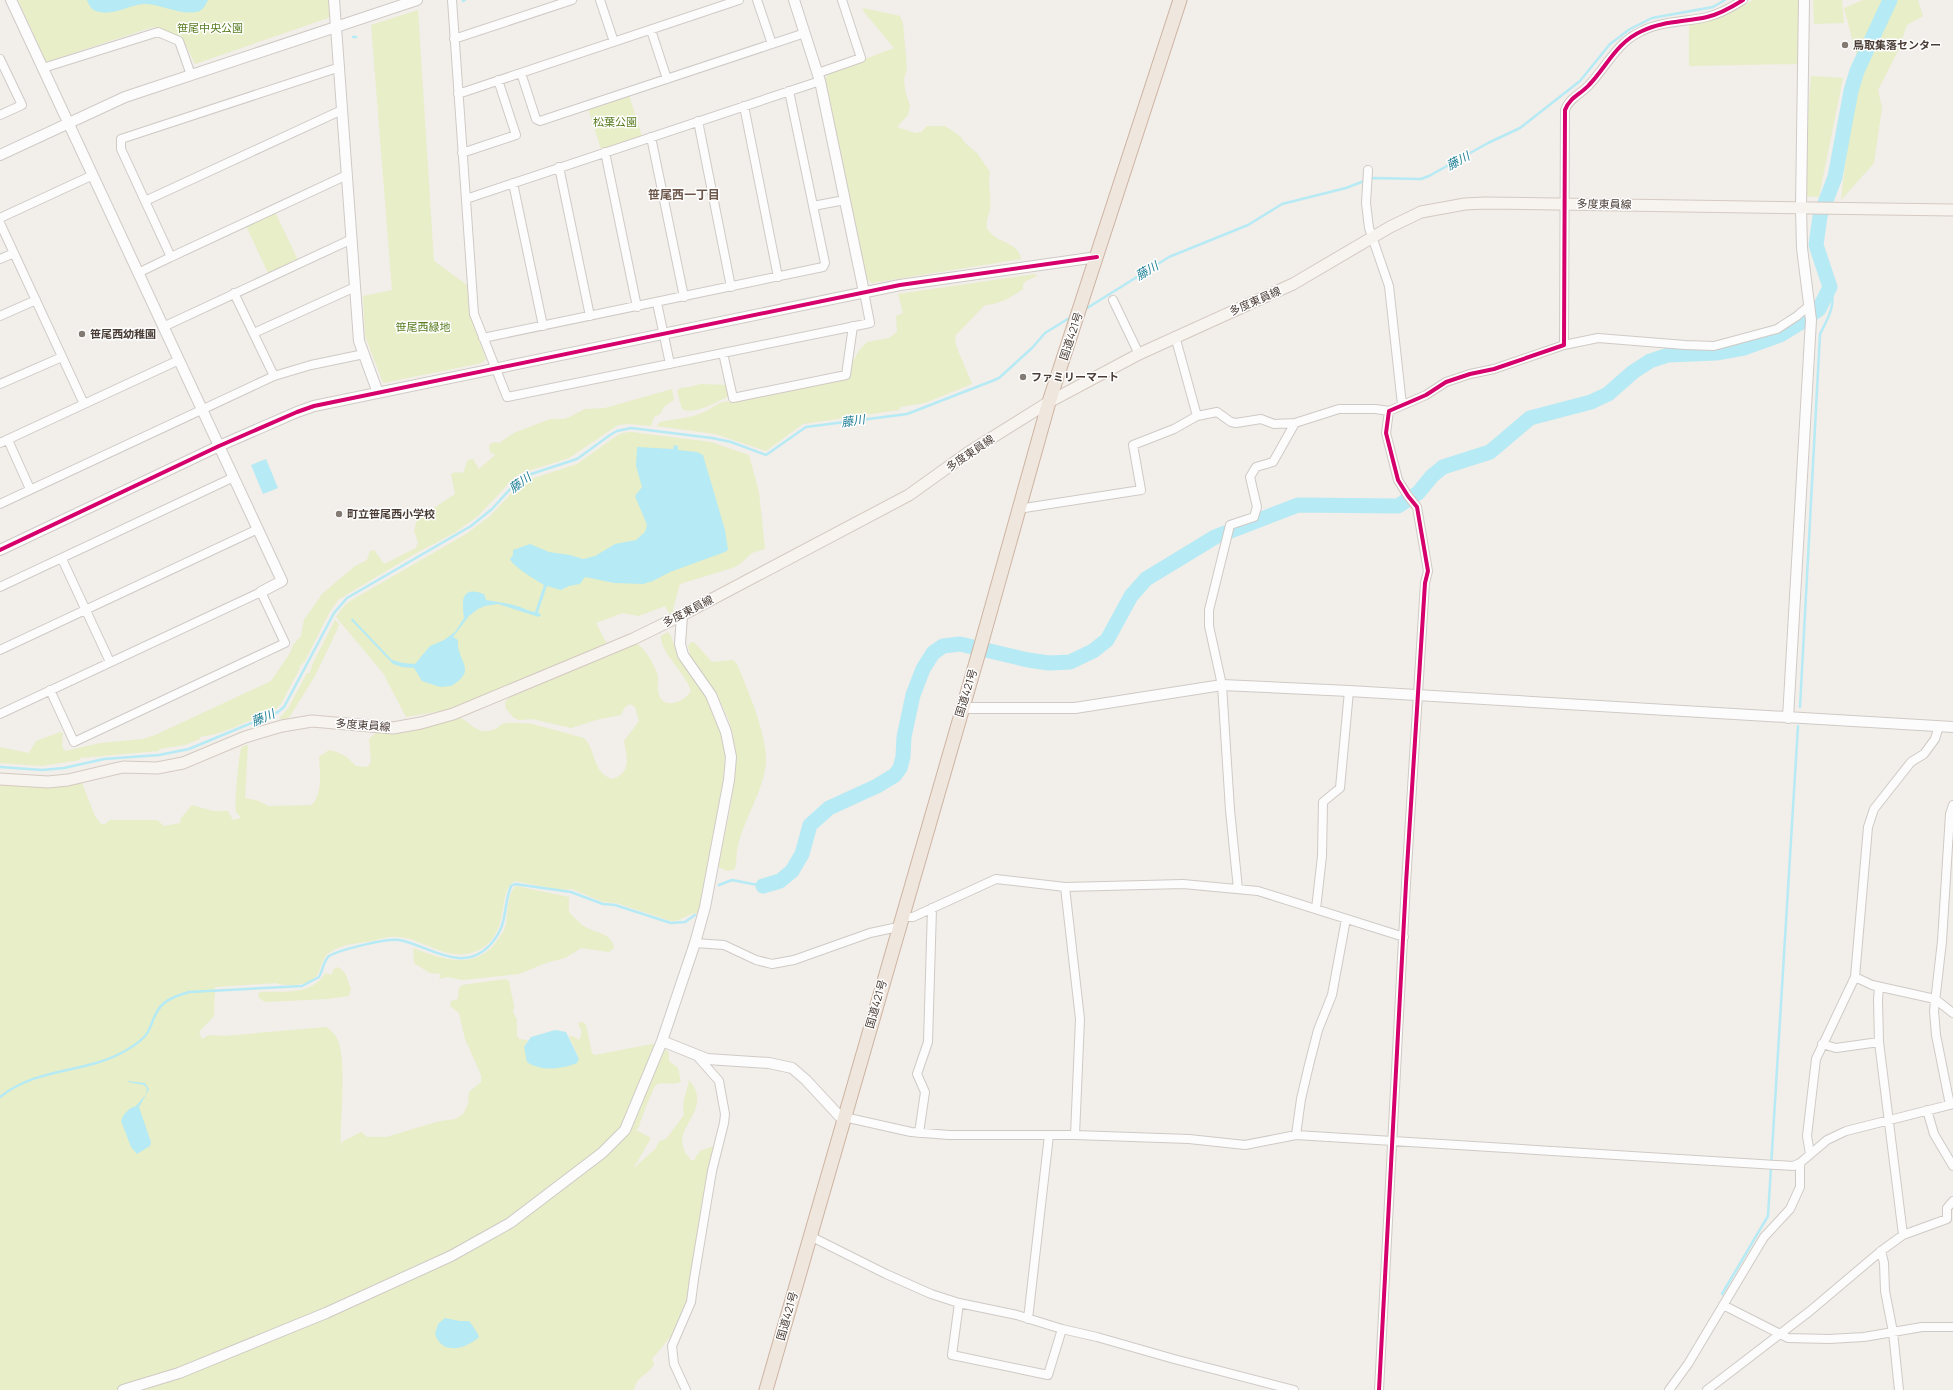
<svg xmlns="http://www.w3.org/2000/svg" width="1953" height="1390" viewBox="0 0 1953 1390" font-family="Manrope,'Noto Sans JP',sans-serif">
	<style>
		.green { fill: #e8eec7 }
		.water { fill: #b6eaf4 }
		.lines { fill: none; stroke-linecap: round; stroke-linejoin: round }
		.stream { stroke: #b6eaf4; stroke-width: 2.5 }
		.river { stroke: #b6eaf4; stroke-width: 15 }
		.minor-casing { stroke: #cfcac6; stroke-width: 10 }
		.tertiary-casing { stroke: #cfcac6; stroke-width: 12 }
		.secondary-casing { stroke: #d4cac1; stroke-width: 13 }
		.trunk-casing { stroke: #cdb4a2; stroke-width: 15 }
		.minor { stroke: #fdfcfc; stroke-width: 8 }
		.tertiary { stroke: #fdfcfc; stroke-width: 10 }
		.secondary { stroke: #f7f3ef; stroke-width: 11 }
		.trunk { stroke: #efe6de; stroke-width: 13 }
		.cycleway-casing { stroke: #fff; stroke-width: 6 }
		.cycleway { stroke: #d6006c; stroke-width: 4 }
		.poi-dot { fill: #847a74; stroke: #fff; stroke-width: 1.5 }
		.labels { text-anchor: middle; stroke-width: 3; stroke-linejoin: round; paint-order: stroke }
		.park-label { font-size: 11px; fill: #597c20; stroke: #fff }
		.poi-label { font-size: 11px; font-weight: bold; fill: #493c35; stroke: #fff; text-anchor: start }
		.street-label { font-size: 11px; fill: #493c35; stroke: #fff }
		.water-label { font-size: 12px; font-style: italic; fill: #1d7f95; stroke: #fff }
		.neighbourhood-label { font-size: 12px; font-weight: bold; fill: #6d574b; stroke: #fff }
	</style>
	<rect width="100%" height="100%" fill="#f2eeea"/>
	<path class="green" d="M18,0h312l1,17 -136,47 -13,-27 -29,-10 -107,35z
		M1753,0h47l-1,64 -110,2v-42c24,-2 44,-12 64,-24z
		M1813,0h29l2,23 -30,1z
		M1863,0h21l-27,57 -13,-49z
		M1890,0h28l5,16 -16,9 -9,26 -20,39 4,18 -8,55 -33,37 14,-122z
		M863,8l37,8 3,7 4,46 -3,10 1,11 5,16 -2,9 -11,12 18,6 6,-1 6,-6h18l15,10 5,7 12,10 13,19c-3,13 2,24 0,37 -1,7 -6,14 -2,21 9,14 30,11 33,29l-149,24 -7,-5 -40,-199 5,-7 64,-24 -30,-36z
		M418,10l16,251 33,24 3,30 16,44 -4,4 -99,20 -18,-47 -2,-40 29,-6 -21,-265z
		M1811,76l32,2 -24,119 -18,-1z
		M629,95l13,41 -41,13 -13,-40z
		M275,212l23,48 -30,13 -22,-47z
		M1035,274l2,2 -11,5 -3,3v5c-11,8 -25,16 -38,16l-29,30 -1,7 2,6 15,36 -47,19 -25,4 -1,3 -96,14 -37,27 -51,-17 -59,-8 4,-4c14,-3 31,-4 44,-10 9,-4 16,-13 28,-10l117,-24 3,-15 8,-14 7,-7 22,-4 8,-6 -1,-16 7,-3 -5,-19z
		M700,384l26,1 4,11c-14,5 -34,20 -48,13l-5,-18 3,-3 10,-1z
		M672,389l2,11 -10,7 -4,7 -6,3 -3,9 -22,-2 -11,1 -49,33 -47,15 -7,4 -37,39 -22,16 -43,23 -75,45 -9,13 -24,48 -6,6 1,1 -19,36 -5,5c-22,9 -53,26 -76,28v2l-15,6 -26,4v2l-79,7v2l-38,6 -42,-3v-16l29,6 7,-12 24,-9 3,1 -1,13 3,5 35,-8 43,-4 12,-4 116,-54 19,-28 3,-8 8,-9 3,-16 18,-26 33,-28 12,-6 3,-9 4,-1 10,14 32,-16 2,-6 -4,-11 3,-12 38,-25 -4,-20 5,-2 7,1 5,-13 5,-1 6,10 16,-14 -5,-3 -1,-7 5,-3 5,1 15,-10 36,-14h15l20,-10 20,-1z
		M631,432l80,10 38,13 10,37 6,57 -13,4 -12,11 -5,3 -55,17 -7,25 1,2 -5,2 -4,-7 -21,8 -6,2 -15,-3 -27,10 11,21 -160,66 -41,7 -23,-44 -47,-56 8,-11 6,-5 116,-67 23,-17 33,-35 55,-18 38,-27 7,-4z
		M335,620l4,4 -2,6 -22,46 -25,40 -4,3h-7l10,-12 18,-34h3l2,-8z
		M668,632l3,4 6,18 34,50 12,33 2,15 -2,37 -24,124c-10,-1 -16,8 -28,8l-55,-18 -13,-1 -31,-13 -12,1 -45,-9c-19,10 -3,52 -36,69 -30,15 -54,-12 -82,-13 -8,-1 -17,2 -24,4 -14,2 -32,3 -44,12 -7,5 -7,13 -11,21 -8,12 -30,13 -42,9l-61,4 -1,29 -15,16 3,7 7,-4 15,1 102,-9c3,2 7,5 9,8 14,18 4,87 6,111l2,-5 18,-9 6,5h19l54,-16 16,-2 7,-5 5,-10 1,-12 12,-10v-7l-16,-36 -6,-26 -9,-7 1,-5 7,-2 1,-11 3,-3 44,-6 3,2 5,25 -1,6 4,8v15l2,4 9,1 -4,7 55,12 -10,-23h4l6,4 3,-8 -4,-9 5,-1 3,3 6,28 3,2 62,-12 -31,78 6,7 31,-77 4,-1 2,4v7l9,7 3,14c-10,4 -18,-1 -25,3 -2,1 -17,38 -17,42l-3,3 15,8 -18,31 23,-21 3,-7 7,-2 18,-24c-3,-12 3,-23 5,-35 24,28 -13,45 -6,67 1,5 5,9 8,13h3l6,-9 16,-6 -25,147 -18,46 -2,-2 -19,23 2,5c-6,12 -17,11 -20,26h-634v-606l39,3 42,-6 14,35 6,8h4l5,-4h47l7,6 16,-3 1,-5 11,-13 21,6h15l5,9 8,-2c-1,-2 -5,-5 -5,-7 -2,-6 3,-57 5,-62 1,-3 4,-4 7,-4l-3,53 14,3 9,5 44,-1c11,-14 8,-31 7,-48l10,-7c11,2 19,7 27,16l12,1 3,-6 -2,-22 7,-6h29l56,-15c11,7 19,18 34,11 4,-2 7,-6 12,-6 7,-1 14,1 22,0l55,15c13,14 8,34 28,41 20,-6 15,-22 12,-38l15,-20 -4,-14 -5,-3 -5,3 -4,8 -25,5 -25,8 -39,-9 -13,1 -5,-2 -8,-9 -1,-6 2,-4 127,-55h4c8,7 16,20 19,29 2,5 0,11 1,16 1,22 25,15 33,2 -5,-18 -31,-38 -30,-55z
		M691,642l4,1 17,19 21,-2 4,4c11,27 29,68 29,97 -1,27 -22,58 -28,84 -2,8 -1,16 -3,24l-8,2 -9,-4c9,-45 28,-107 9,-151 -9,-21 -24,-41 -37,-60l-2,-10z
		M516,886l53,11v15c5,5 10,11 16,15 11,6 27,6 29,21l-5,4 -28,-4 -16,10 -19,5 -27,11 -56,6 -16,-3 -8,2 2,-5 -11,-1 -16,-10 -1,-15c28,11 62,23 83,-6 4,-6 9,-11 10,-18 2,-11 1,-31 10,-38z
		M338,967l7,6 6,16 -2,7 -22,3 -62,3 -6,-4 -1,-4 2,-2c22,-1 52,4 65,-19l6,2 3,-6z"/>
	<path class="water" d="M87,0h121c-3,6 -5,11 -12,12 -17,3 -35,-8 -52,-8 -16,1 -32,13 -48,7 -4,-1 -8,-7 -9,-11z
		M674,445l4,1v4l19,2 6,3 22,75 3,20 -3,2 -55,20 -17,9 -10,3 -29,-1 -29,-6 -5,7 -11,2 -8,4 -14,-4 -9,26 3,3 -2,2 -41,-13 -13,2 -7,3 -9,7 -16,21 5,3c-2,21 21,30 -7,46l-11,1 -18,-6 -8,-13 -12,-1 -9,-3 -42,-44 1,-2 40,42 11,3 12,1 15,-18 14,-6 11,-8 9,-14c-2,-16 -4,-33 20,-24l2,6c11,2 21,3 31,6 7,2 11,5 18,6l9,-27c-8,-5 -31,-18 -34,-26l3,-4v-5l17,-6 19,8 21,3 13,4 12,-3 20,-12 21,-4 9,-8 2,-7 -12,-29 7,-9 -6,-21 1,-19 36,2z
		M266,459l12,29 -15,6 -12,-29z
		M555,1030l11,2 13,27 -2,4c-15,6 -36,9 -50,-1l-3,-15 7,-10z
		M128,1081l17,2 4,6 -10,18 12,35 -1,4 -13,8 -6,-7 -10,-26c2,-7 9,-14 15,-15l10,-12 1,-6 -3,-3 -16,-3z
		M445,1318l15,3h9c2,2 10,14 10,16 -13,12 -37,19 -44,-3l3,-10z"/>
	<g class="lines">
		<path class="stream" d="M463,1l2,-1
			M353,37h3
			M1084,310l85,-53 79,-32 34,-21 64,-16 26,-10 49,1 8,-3 59,-33 32,-15 60,-47 30,-37 20,-15 22,-11 61,-11 12,-7
			M1800,707l20,-373c8,-16 17,-30 10,-47
			M0,767l42,3 22,-2 40,-9 55,-4 30,-6 89,-37 6,-5 50,-94 13,-15 124,-72 21,-17 20,-22 16,-12 49,-16 33,-24 7,-4 14,-3 81,10 19,4 35,13 40,-28 101,-13 85,-33 7,-3 33,-30 13,-15 26,-16
			M719,885l13,-5 31,6
			M0,1097c39,-31 85,-23 125,-46 7,-4 19,-12 23,-19 5,-10 6,-19 14,-27 7,-7 17,-10 27,-13l113,-6 17,-9c4,-7 4,-14 9,-20 8,-7 60,-19 71,-17 29,5 63,35 91,5 19,-21 12,-35 21,-59l4,-2 56,8 32,12 12,1 56,18 14,-1 10,-7
			M1722,1294l46,-78 30,-490"/>
		<path class="river" d="M763,886l17,-5 12,-10 10,-17 8,-29 19,-17 48,-22 18,-11 5,-7 3,-11 1,-20 9,-42 10,-26 10,-16 10,-7 17,-2 68,16 21,3 21,-1 23,-11 14,-11 24,-44 15,-17 69,-42 83,-32 100,1 20,-13 14,-17 11,-9 47,-15 40,-34 61,-16 17,-8 25,-22 17,-11 18,-6 48,-2 28,-5 36,-13 23,-14 16,-12 11,-22 -14,-42 4,-29 15,-39 16,-86 6,-20 33,-71"/>
		<defs>
			<path id="minor" d="M452,0l22,314 33,83 363,-74 -6,-31
				M600,0l14,42
				M757,0l15,44
				M651,30l16,49
				M454,39l118,-39
				M0,59l22,46 -22,10
				M43,68l115,-36 21,9 12,34
				M521,73l15,46 4,2 265,-88
				M818,73l43,-15 -19,-58
				M458,94l281,-94
				M744,106l34,171
				M698,121l33,166
				M651,137l33,160
				M605,152l32,155
				M462,153l54,-18 -18,-55
				M559,167l31,149
				M1368,170l-2,33 3,25 20,58 13,119
				M513,183l30,143
				M466,199l354,-118
				M145,201l-24,-52v-10l219,-72
				M813,206l32,-6
				M0,218l93,-43
				M0,223l84,181
				M171,257l176,-82
				M0,259l14,-6
				M138,273l33,-16 -26,-56 197,-91
				M1113,300l26,54
				M657,303l13,61
				M0,316l36,-16
				M163,327l189,-88
				M254,333l101,-46
				M1175,336l22,80 20,-4 14,10 5,1 25,-4 13,5 21,-1
				M483,338l340,-71 2,-4 -36,-172
				M1564,345l34,-7 87,7 29,1 63,-17 20,-13 13,-11
				M723,353l10,45 113,-23 7,-49
				M274,376l37,-11 53,-11
				M0,384l62,-27
				M8,440l22,49
				M0,443l179,-83
				M0,504l274,-128 -40,-83
				M1018,509l123,-19 -8,-45 41,-16 23,-13
				M62,559l48,103
				M0,587l234,-110
				M0,650l258,-121
				M0,714l261,-122 24,51 -211,99 -24,-52
				M1065,887l15,132 -5,116
				M1238,889l-8,-79 -8,-125 -13,-59v-16l20,-81 1,-4 24,-8 3,-10 -7,-30 6,-10 17,-5 22,-39 44,-14h36l14,2
				M1316,909l6,-53 1,-54 17,-14 9,-97
				M901,917h12l83,-38 69,8 118,-3 75,7 146,46
				M695,943l29,2 32,15 16,4 22,-4 76,-27 28,-6
				M1855,977l17,8 63,14 18,14
				M1879,987l-1,13 1,42 24,193
				M1822,1044l14,4 43,-6
				M1950,1105l-14,-70 -2,-24 8,-70 8,-127 3,-9
				M1927,1110l7,24 19,32
				M844,1117l67,15 38,3h126l114,4 56,6 51,-10 497,31 7,-3 27,-23 19,-9 107,-27
				M919,1133l6,-41 -8,-18 11,-32 4,-134
				M1296,1135l5,-36 8,-34 9,-35 14,-35 14,-76
				M1810,1154l-3,-18 9,-77 39,-82 13,-150 6,-18 37,-47 13,-8 11,-15 4,-13
				M810,1236l76,38 45,20 28,9 58,12 45,14 35,8 77,22 120,31
				M1881,1251l3,12 1,28 8,41 6,58
				M959,1303l-7,52 96,20 14,-46
				M1723,1305l65,33 41,1 35,-2 58,-10h31
				M1028,1319l21,-184
				M686,1390l-12,-26 -2,-18 19,-44 3,-23 18,-108 12,-48 1,-9 -6,-33 -22,-25
				M1379,1390l27,-507 19,-300 3,-12 -11,-64 -9,-11 -10,-16 -12,-47 3,-22 37,-16 20,-13 24,-8 24,-5 70,-24 1,-235c4,-12 16,-16 24,-25 18,-19 28,-43 53,-54 20,-10 44,-9 65,-14 13,-3 25,-10 36,-17
				M1669,1390l19,-26 76,-127 26,-28 10,-22v-24
				M1707,1390l103,-79 71,-60 22,-16 44,-16v-11l6,-7"/>
			<path id="tertiary" d="M11,0l271,581 -21,11
				M334,0l25,341 19,52
				M794,0l26,81 44,211
				M0,155l125,-58 292,-97
				M0,550l219,-104 78,-34 17,-6 586,-121 197,-28
				M961,708h114l147,-23 127,6 604,36
				M1788,718l23,-398 -9,-72 -1,-41 3,-207
				M662,1041l45,18 62,4 23,5 14,12 37,40
				M123,1390l56,-17 147,-60 125,-57 59,-33 92,-70 23,-23 37,-89 33,-98 10,-36 24,-127 2,-23 -5,-25 -15,-37 -28,-40 -3,-11 2,-29"/>
			<path id="secondary" d="M0,779l48,3 20,-2 55,-13 34,1 26,-5 62,-26 37,-11 30,-5 81,7 28,-5 32,-9 180,-75 49,-24 227,-120 60,-43 80,-50 90,-48 154,-70 97,-57 31,-15 44,-8 20,-1 468,7"/>
			<path id="trunk" d="M766,1390l215,-745 68,-243 131,-402"/>
		</defs>
		<use href="#minor" class="minor-casing"/>
		<use href="#tertiary" class="tertiary-casing"/>
		<use href="#secondary" class="secondary-casing"/>
		<use href="#trunk" class="trunk-casing"/>
		<use href="#minor" class="minor"/>
		<use href="#tertiary" class="tertiary"/>
		<use href="#secondary" class="secondary"/>
		<use href="#trunk" class="trunk"/>
		<defs>
			<path id="cycleway" d="M0,550l219,-104 78,-34 17,-6 586,-121 197,-28
				M1379,1390l27,-507 19,-300 3,-12 -11,-64 -9,-11 -10,-16 -12,-47 3,-22 37,-16 20,-13 24,-8 24,-5 70,-24 1,-235c4,-12 16,-16 24,-25 18,-19 28,-43 53,-54 20,-10 44,-9 65,-14 13,-3 25,-10 36,-17"/>
		</defs>
		<use href="#cycleway" class="cycleway-casing"/>
		<use href="#cycleway" class="cycleway"/>
	</g>
	<g class="poi-dot">
		<circle cx="1845" cy="45" r="4"/>
		<circle cx="82" cy="334" r="4"/>
		<circle cx="1023" cy="377" r="4"/>
		<circle cx="339" cy="514" r="4"/>
	</g>
	<g class="labels">
		<g class="park-label">
			<text x="210" y="32">笹尾中央公園</text>
			<text x="615" y="126">松葉公園</text>
			<text x="423" y="331">笹尾西緑地</text>
		</g>
		<g class="poi-label">
			<text x="1853" y="49">鳥取集落センター</text>
			<text x="90" y="338">笹尾西幼稚園</text>
			<text x="1031" y="381">ファミリーマート</text>
			<text x="347" y="518">町立笹尾西小学校</text>
		</g>
		<g class="street-label">
			<text transform="translate(1604 204) rotate(1)" y="4">多度東員線</text>
			<text transform="translate(1255 301) rotate(-24)" y="4">多度東員線</text>
			<text transform="translate(1071 336) rotate(-72)" y="4">国道421号</text>
			<text transform="translate(970 453) rotate(-34)" y="4">多度東員線</text>
			<text transform="translate(688 611) rotate(-27)" y="4">多度東員線</text>
			<text transform="translate(966 693) rotate(-73)" y="4">国道421号</text>
			<text transform="translate(363 725) rotate(4)" y="4">多度東員線</text>
			<text transform="translate(876 1004) rotate(-74)" y="4">国道421号</text>
			<text transform="translate(787 1316) rotate(-74)" y="4">国道421号</text>
		</g>
		<g class="water-label">
			<text transform="translate(1458 161) rotate(-28)" y="4">藤川</text>
			<text transform="translate(1147 271) rotate(-31)" y="4">藤川</text>
			<text transform="translate(853 421) rotate(-8)" y="4">藤川</text>
			<text transform="translate(520 483) rotate(-36)" y="4">藤川</text>
			<text transform="translate(263 718) rotate(-23)" y="4">藤川</text>
		</g>
		<g class="neighbourhood-label">
			<text x="684" y="199">笹尾西一丁目</text>
		</g>
	</g>
</svg>
